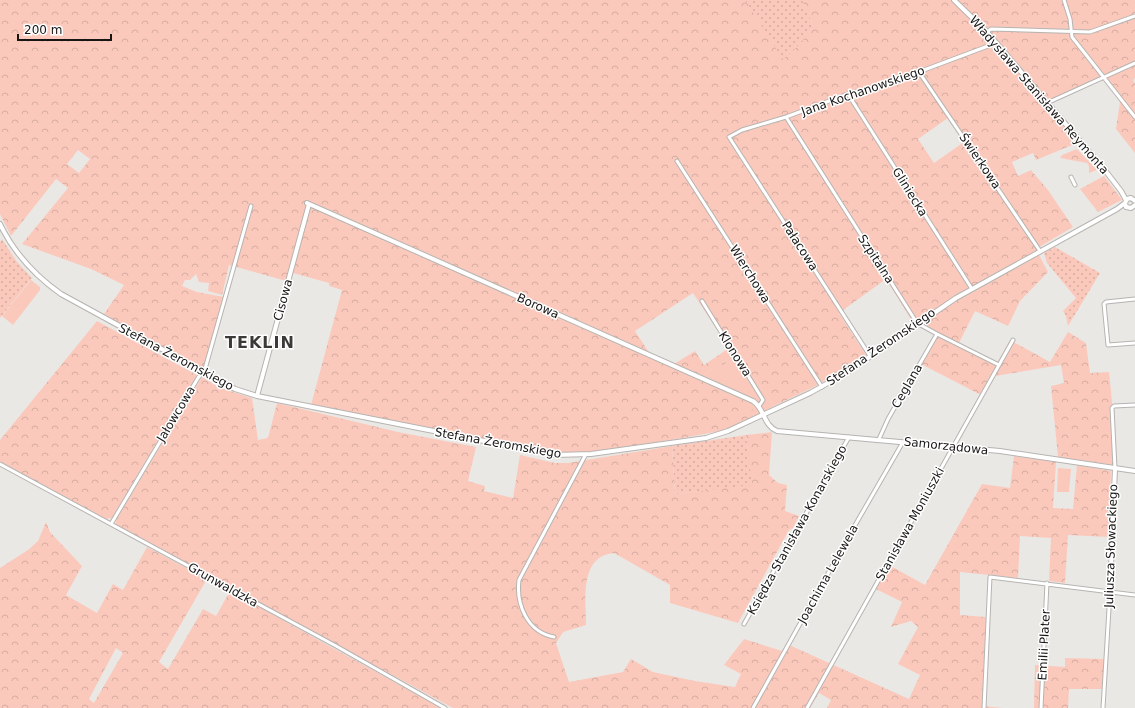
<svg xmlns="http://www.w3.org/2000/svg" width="1135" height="708" viewBox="0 0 1135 708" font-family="'DejaVu Sans',sans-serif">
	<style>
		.grass { fill: #fbc9bc }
		.forest { fill: url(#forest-crowns); fill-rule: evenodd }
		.park { fill: url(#park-dots) }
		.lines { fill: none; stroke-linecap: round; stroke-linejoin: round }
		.street-casing { stroke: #b6b4b1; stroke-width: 5 }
		.secondary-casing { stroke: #b6b4b1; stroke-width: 6 }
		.street { stroke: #fff; stroke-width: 3 }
		.secondary { stroke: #fff; stroke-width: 4 }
		.labels { text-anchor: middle; stroke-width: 3; stroke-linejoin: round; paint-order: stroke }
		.street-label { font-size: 12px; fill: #171615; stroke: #fff }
		.district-label { font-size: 16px; font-weight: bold; letter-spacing: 1px; fill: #3c3a38; stroke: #fff }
	</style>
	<defs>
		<pattern id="forest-crowns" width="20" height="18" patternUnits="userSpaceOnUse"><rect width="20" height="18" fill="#fbc9bc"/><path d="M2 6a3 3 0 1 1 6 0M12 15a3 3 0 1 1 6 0" fill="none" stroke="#d6aca1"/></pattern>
		<pattern id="park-dots" width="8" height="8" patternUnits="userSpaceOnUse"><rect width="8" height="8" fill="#fbc9bc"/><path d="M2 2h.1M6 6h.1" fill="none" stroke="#d6aca1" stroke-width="1.8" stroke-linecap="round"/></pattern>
	</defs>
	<rect width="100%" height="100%" fill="#eae8e5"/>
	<path class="grass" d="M31,280l9,7v3l-27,35 -11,-9z
		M740,355l34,51 -20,11 -51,-36 3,-8z
		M1058,468l13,1 -2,23h-12z"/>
	<path class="forest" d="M0,0h1135v78l-2,2 2,3v70l-19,-24 4,-27 -18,-25 -58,26 33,40 -41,17 -3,-7 -21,9 6,14 13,-6 17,20 25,37 -37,22 12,23 -28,29 -12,25 -33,-15 -16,32 38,20 13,-23 40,22 18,-30 18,11 4,30 19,-1 3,30 1,63 -55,-8 -7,-71 13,-3 -3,-18 -72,12 -8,18 -60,-31 15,-28 -24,-15 -26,-42 -47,34 27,42 -52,32 -40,19 -34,-50 -34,17 -3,8 48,22 3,14 -33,14 -50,9 -79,12 -22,1 -29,-2 -230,-46 31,-115 -13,-4v-3l-36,-10 -3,9 -61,-17 -7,30 -14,-4 1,-8 -10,-1 -3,-8 -6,6h-5l-3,6 15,6 27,5 -20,71 -3,1 -97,-55 20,-29 -33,-16 -69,-25 46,-56 -12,-9 -45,57 -11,-22zM948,118l16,24 -30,21 -16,-24zM78,150l12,9 -11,14 -12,-9zM693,293l36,55 -25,17 -9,-14 -21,13 -24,-10 -15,-23z
		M1077,149l20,21 -8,3v-7l-2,-3 -27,-5 2,-3z
		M1104,176l18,24 -24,12 -18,-23z
		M97,321l100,54 -85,143 -6,1 -106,-57v-22z
		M202,377l16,10 34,11 6,42 10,-2 9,-35 121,29 78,15 -8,34 17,5 -1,5 29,7 7,-43 35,8h13l104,-17 3,48 76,-10 -5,-49 26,-3 -3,43 9,8 9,2 -2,26 14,5 -6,12 -4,2 -51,93 -68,-20v-18l-56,-32c-35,3 -28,47 -28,72l-23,7 -7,11 13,39 54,-10 8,-13 22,13 42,9 40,6 6,-13 -17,-9 20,-26 38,12 5,-7 122,55 11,-24 -22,-11 20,-37 -7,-6 -20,6 11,-25 -26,-13 13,-24 36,20 57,-101 28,4 4,-32 42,6 -3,46 20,1 4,-44 34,6 -2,66 -41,-2 -3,48 -16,-2 2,-43 -31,-2 -2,42 -58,-6v43l26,2 -4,89 21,2h-176l4,-8 -12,-7 -9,15h-357l-337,-183v-5z
		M46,522l4,10 32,34 -16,29 31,18 16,-29 10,6 24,-43 60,32 -48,83 9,7 35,-60 13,7 14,-25 211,117h-441v-140l28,-18 10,-9zM116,648l7,5 -29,50 -5,-4z
		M1065,658l39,1 -1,30h-34l-1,19h-34l1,-43 30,2z"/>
	<path class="park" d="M745,0h57l12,28 -21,23 -10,8z
		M2,239l15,23 15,16 -32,40v-76z
		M1055,247l45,26 -32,53 -2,-10 -3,-5 13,-13 -29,-35 -3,-10z
		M746,435l6,50 -77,9 -3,-48z"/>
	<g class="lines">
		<defs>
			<path id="street" d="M1064,0l6,19 2,18 63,80
				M987,32l4,-3 99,3 45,-16
				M919,72l121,179
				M848,94l124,195
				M1047,103l88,-40
				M786,117l131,206 20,11 62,31
				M677,161l145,226
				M1071,177l4,8
				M1135,299l-29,3 -2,2 4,41 27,-2
				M702,301l61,99 -4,6
				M870,356l-141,-219 13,-7 44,-13 62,-23 36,-9 112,-42
				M879,439l9,-20 49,-85
				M0,464l336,182 109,62
				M1115,468l-3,-60 2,-2 21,-1
				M111,524l87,-146 7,-9 46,-163
				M744,624l105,-187
				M554,637c-27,-5 -38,-33 -35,-57l67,-126
				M753,708l101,-181 49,-85
				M807,708l206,-368
				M984,708l6,-131 145,18
				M1041,708l6,-125
				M1103,708l7,-116"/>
			<path id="secondary" d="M954,0l33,32 117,137 17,22 5,9
				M307,203l446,198c12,8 10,24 24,30l223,20 135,20
				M1126,207l-1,-4 2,-4 4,-1 4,3
				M1126,207l5,1 4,-3
				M0,224c14,29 34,51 61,70l174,95 22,7 298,59 36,-1 115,-16 22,-7 82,-38 36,-20 110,-75 161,-89 8,-6
				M257,396l52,-192
				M1110,592l5,-124"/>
		</defs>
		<use href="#street" class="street-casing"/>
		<use href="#secondary" class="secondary-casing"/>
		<use href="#street" class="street"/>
		<use href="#secondary" class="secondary"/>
	</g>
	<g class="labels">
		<g class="street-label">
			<text transform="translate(863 91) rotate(-19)" y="4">Jana Kochanowskiego</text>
			<text transform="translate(1039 95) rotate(49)" y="4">Władysława Stanisława Reymonta</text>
			<text transform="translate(980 161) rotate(56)" y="4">Świerkowa</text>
			<text transform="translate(910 192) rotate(58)" y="4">Gliniecka</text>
			<text transform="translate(800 246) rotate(57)" y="4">Pałacowa</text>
			<text transform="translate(876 259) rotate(57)" y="4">Szpitalna</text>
			<text transform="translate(750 274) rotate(58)" y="4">Wierchowa</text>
			<text transform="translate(283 300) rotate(-75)" y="4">Cisowa</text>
			<text transform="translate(538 306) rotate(24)" y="4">Borowa</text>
			<text transform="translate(881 347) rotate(-34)" y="4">Stefana Żeromskiego</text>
			<text transform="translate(735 354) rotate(58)" y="4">Klonowa</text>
			<text transform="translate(176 357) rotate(28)" y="4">Stefana Żeromskiego</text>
			<text transform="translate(907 386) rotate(-60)" y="4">Ceglana</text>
			<text transform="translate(176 414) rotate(-59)" y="4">Jałowcowa</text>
			<text transform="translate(498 443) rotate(10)" y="4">Stefana Żeromskiego</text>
			<text transform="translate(946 446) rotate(6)" y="4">Samorządowa</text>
			<text transform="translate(910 524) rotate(-61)" y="4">Stanisława Moniuszki</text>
			<text transform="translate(797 530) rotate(-61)" y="4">Księdza Stanisława Konarskiego</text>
			<text transform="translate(1111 546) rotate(-88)" y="4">Juliusza Słowackiego</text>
			<text transform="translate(828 574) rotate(-61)" y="4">Joachima Lelewela</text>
			<text transform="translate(223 585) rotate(29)" y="4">Grunwaldzka</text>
			<text transform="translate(1044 645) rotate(-87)" y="4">Emilii Plater</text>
		</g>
		<g class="district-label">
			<text x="260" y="348">TEKLIN</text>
		</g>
	</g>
	<path d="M18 34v6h93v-6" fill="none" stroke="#171615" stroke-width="2"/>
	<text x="24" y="34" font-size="12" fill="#171615" stroke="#ffffff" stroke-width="3" paint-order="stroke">200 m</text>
</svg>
